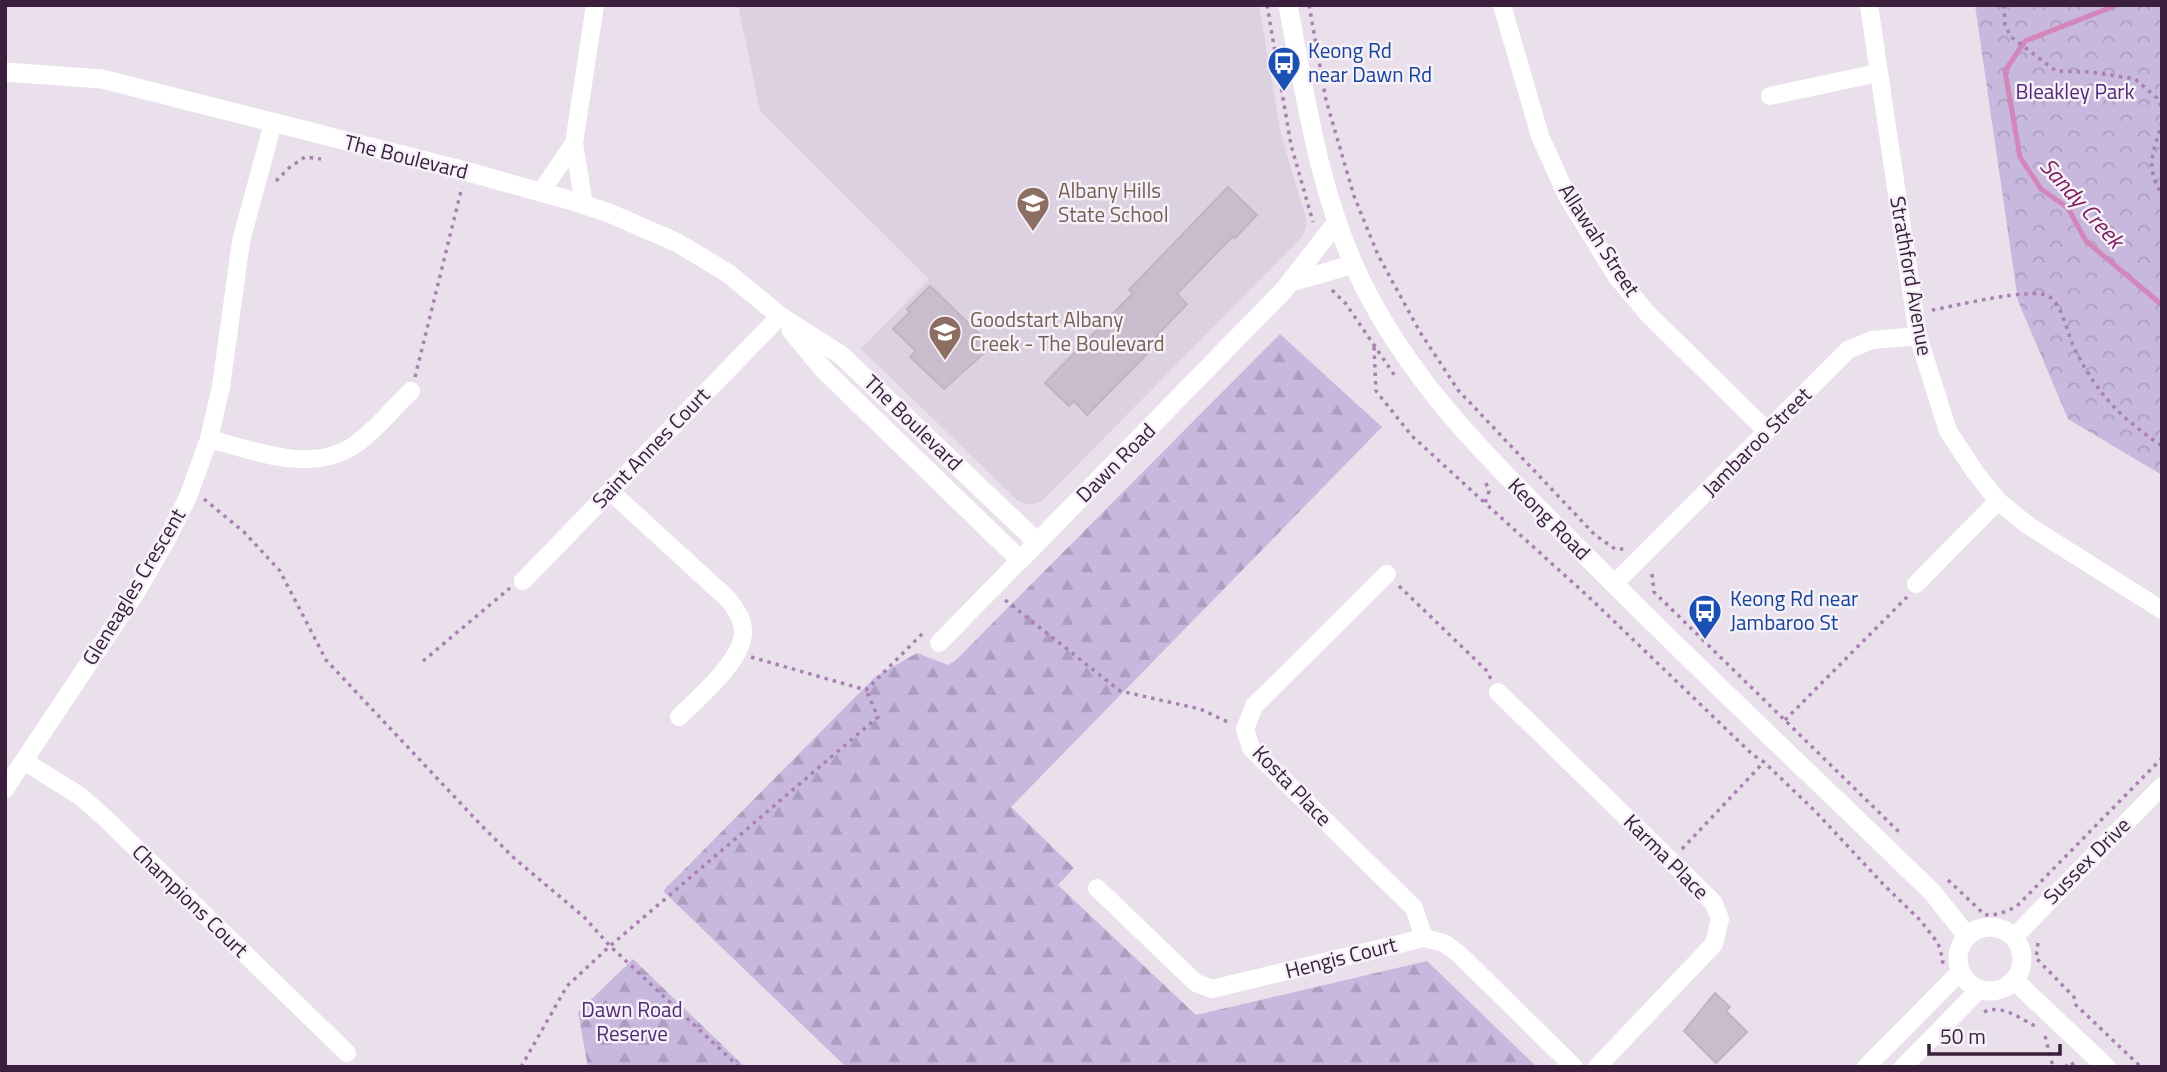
<svg xmlns="http://www.w3.org/2000/svg" width="2167" height="1072" viewBox="0 0 2167 1072" font-family="'Titillium Web',sans-serif">
	<style>
		.built { fill: #dcd1e0 }
		.forest { fill: url(#forest-firs) }
		.park { fill: url(#park-crowns) }
		.lines { fill: none; stroke-linecap: round; stroke-linejoin: round }
		.stream { stroke: #d386ba; stroke-width: 5 }
		.building { fill: #c8bccd; stroke: #c1b3c6; stroke-width: 2 }
		.path { stroke: #aa7fb1; stroke-width: 3.5; stroke-dasharray: 3.5 5; stroke-linecap: butt }
		.minor { stroke: #fff; stroke-width: 18 }
		.tertiary { stroke: #fff; stroke-width: 19 }
		.labels { text-anchor: middle; stroke-width: 5; stroke-linejoin: round; paint-order: stroke }
		.transit-label { font-size: 21px; fill: #164399; stroke: #f6f1f8; text-anchor: start }
		.park-label { font-size: 21px; fill: #532975; stroke: #f6f1f8 }
		.street-label { font-size: 21px; fill: #3a203d; stroke: #f6f1f8 }
		.education-label { font-size: 21px; fill: #785e54; stroke: #f6f1f8; text-anchor: start }
		.water-label { font-size: 23px; font-style: italic; fill: #7b185a; stroke: #f6f1f8 }
	</style>
	<defs>
		<pattern id="forest-firs" width="22" height="20" patternUnits="userSpaceOnUse" patternTransform="scale(1.75)"><rect width="22" height="20" fill="#c9b8de"/><path d="M5 1l3.5 6h-7zM16 11l3.5 6h-7z" fill="#ad9ebf"/></pattern>
		<pattern id="park-crowns" width="20" height="18" patternUnits="userSpaceOnUse" patternTransform="scale(1.75)"><rect width="20" height="18" fill="#c9b8de"/><path d="M2 6a3 3 0 1 1 6 0M12 15a3 3 0 1 1 6 0" fill="none" stroke="#ad9ebf"/></pattern>
	</defs>
	<rect width="100%" height="100%" fill="#e9e0ec"/>
	<path class="built" d="M738,5h521l22,129 26,88 -2,9 -5,8 -258,262 -12,4 -12,-4 -157,-152 68,-70 -169,-168z"/>
	<path class="forest" d="M1280,334l102,93 -371,380 63,61 -16,17 138,130 231,-54 110,106h-691l-183,-176 212,-214 42,-24 31,12 8,-5z
		M633,959l112,108h-157l-10,-55z"/>
	<path class="park" d="M1975,5h187v470l-94,-56 -50,-118z"/>
	<g class="lines">
		<path class="stream" d="M2117,5l-92,36 -20,30 15,86 21,32 27,19 18,33 76,64"/>
	</g>
	<path class="building" d="M1228,187l29,28 -22,23 -2,-2 -56,58 10,10 -39,41 4,4 -65,66 -13,-14 -5,5 -24,-23 88,-90 -4,-3z
		M930,286l62,60 -48,43 -34,-32 6,-6 -23,-22 17,-17 -3,-3z
		M1715,993l15,14 -4,4 21,21 -31,31 -32,-32z"/>
	<g class="lines">
		<path class="path" d="M1267,5l24,140 22,77
			M1309,5l17,95 28,96 24,59 42,77 38,58 137,145 20,14h10
			M2004,5l1,20 6,12 45,34 35,1 44,7 22,19 5,9
			M2162,122c-8,30 -18,43 0,73
			M276,181l14,-14 15,-10 16,2
			M1332,290l14,14 49,72
			M1932,310c24,-4 98,-23 116,-14 14,6 20,41 28,56 24,45 44,65 86,94
			M1374,347l2,44 36,45 73,67
			M415,377l47,-190
			M1486,483l3,8 -4,12 107,97 161,155 11,7 51,49 68,73 37,36 18,23 5,17 -1,7
			M204,499l40,33 36,39 46,89 154,164 34,34 70,59 26,29 129,121
			M1652,574l2,18 246,241
			M1399,586l87,84 5,9
			M1005,600l115,91 80,18 30,14
			M751,657l115,33 58,-58
			M423,661l87,-73
			M1785,720l122,-123
			M1682,849l82,-87
			M1948,880l37,35 14,-1 17,-7 146,-149
			M2038,943l-2,15 38,39 2,8 65,62
			M1984,1012c17,-8 36,6 51,14
			M2045,1036l8,31
			M521,1067l46,-81 43,-40 268,-229 -12,-27
			M2065,1067l6,-5 4,5"/>
		<path class="minor" d="M1502,5l38,131 27,60 50,81 31,37 119,117
			M1869,5l49,331 30,95 27,41 23,29 31,25 133,84
			M1770,96l108,-23
			M541,192l33,-49
			M584,205l-10,-62 21,-138
			M209,439c47,12 103,36 147,5 20,-14 37,-36 55,-53
			M610,491l118,108c8,10 16,21 15,35 -2,28 -45,64 -64,83
			M1387,574l-133,132 -9,23 6,19 163,160 10,30
			M523,581l257,-265
			M1614,584l234,-234 24,-10 46,-4
			M1916,584l82,-83
			M939,643l81,-83
			M1498,692l215,210 7,17 -6,25 -117,123
			M24,761l56,35 26,23 241,234
			M5,789l132,-198 31,-54 20,-40 21,-58 12,-52 20,-146 32,-118
			M1097,888l99,95 16,6 212,-51 20,5 15,11 115,113
			M2014,937l148,-151
			M1866,1067l94,-95
			M1903,1067l77,-78"/>
		<path class="tertiary" d="M1288,5c19,101 33,202 82,293 55,103 137,178 217,259 113,114 231,224 346,336l34,43
			M5,72l97,7 363,92 104,29 40,13 69,30 51,31 51,42 61,39 196,187
			M1292,282l62,-18
			M791,330l32,39 197,191 264,-270 53,-68
			M1958 959a32 32 0 1 1 64 0a32 32 0 1 1-64 0Z
			M2014,980l92,87"/>
	</g>
	<defs>
		<symbol id="bus-pin" viewBox="-11 -11 22 30"><path d="M0 17L-7.5 6A9.5 9.5 0 1 1 7.5 6Z" fill="#1a4fb4" stroke="#f6f1f8"/><path d="M-5-6H5V4H4V6H2V4H-2V6H-4V4H-5ZM-3.5-4V0h7V-4ZM-3.5 1.2v1.5H-2V1.2ZM2 1.2v1.5H3.5V1.2Z" fill="#fff"/></symbol>
		<symbol id="school-pin" viewBox="-11 -11 22 30"><path d="M0 17L-7.5 6A9.5 9.5 0 1 1 7.5 6Z" fill="#8d6e63" stroke="#f6f1f8"/><path d="M0-5L7-2L0 1L-7-2ZM-4 1L0 2.5L4 1V4Q0 6-4 4Z" fill="#fff"/></symbol>
	</defs>
	<g fill-rule="evenodd">
		<use href="#bus-pin" x="1265" y="44" width="38" height="52"/>
		<use href="#school-pin" x="1014" y="184" width="38" height="52"/>
		<use href="#school-pin" x="926" y="313" width="38" height="52"/>
		<use href="#bus-pin" x="1686" y="592" width="38" height="52"/>
	</g>
	<g class="labels">
		<g class="transit-label">
			<text x="1308" y="58">Keong Rd<tspan x="1308" dy="24">near Dawn Rd</tspan></text>
			<text x="1730" y="606">Keong Rd near<tspan x="1730" dy="24">Jambaroo St</tspan></text>
		</g>
		<g class="park-label">
			<text x="2075" y="99">Bleakley Park</text>
			<text x="632" y="1017">Dawn Road<tspan x="632" dy="24">Reserve</tspan></text>
		</g>
		<g class="street-label">
			<text transform="translate(406 157) rotate(14)" y="7">The Boulevard</text>
			<text transform="translate(1599 240) rotate(57)" y="7">Allawah Street</text>
			<text transform="translate(1911 276) rotate(80)" y="7">Strathford Avenue</text>
			<text transform="translate(913 423) rotate(44)" y="7">The Boulevard</text>
			<text transform="translate(1757 442) rotate(-45)" y="7">Jambaroo Street</text>
			<text transform="translate(651 448) rotate(-46)" y="7">Saint Annes Court</text>
			<text transform="translate(1116 463) rotate(-45)" y="7">Dawn Road</text>
			<text transform="translate(1549 519) rotate(45)" y="7">Keong Road</text>
			<text transform="translate(134 587) rotate(-59)" y="7">Gleneagles Crescent</text>
			<text transform="translate(1292 786) rotate(46)" y="7">Kosta Place</text>
			<text transform="translate(1666 857) rotate(45)" y="7">Karma Place</text>
			<text transform="translate(2087 861) rotate(-45)" y="7">Sussex Drive</text>
			<text transform="translate(190 901) rotate(44)" y="7">Champions Court</text>
			<text transform="translate(1341 958) rotate(-14)" y="7">Hengis Court</text>
		</g>
		<g class="education-label">
			<text x="1058" y="198">Albany Hills<tspan x="1058" dy="24">State School</tspan></text>
			<text x="970" y="327">Goodstart Albany<tspan x="970" dy="24">Creek - The Boulevard</tspan></text>
		</g>
		<g class="water-label">
			<text transform="translate(2082 203) rotate(48)" y="8">Sandy Creek</text>
		</g>
	</g>
	<rect width="2167" height="1072" fill="none" stroke="#3a203d" stroke-width="14"/>
	<path d="M1929 1044v10h131v-10" fill="none" stroke="#3a203d" stroke-width="3.5"/>
	<text x="1940" y="1044" font-size="21" fill="#3a203d" stroke="#f6f1f8" stroke-width="5" paint-order="stroke">50 m</text>
</svg>
